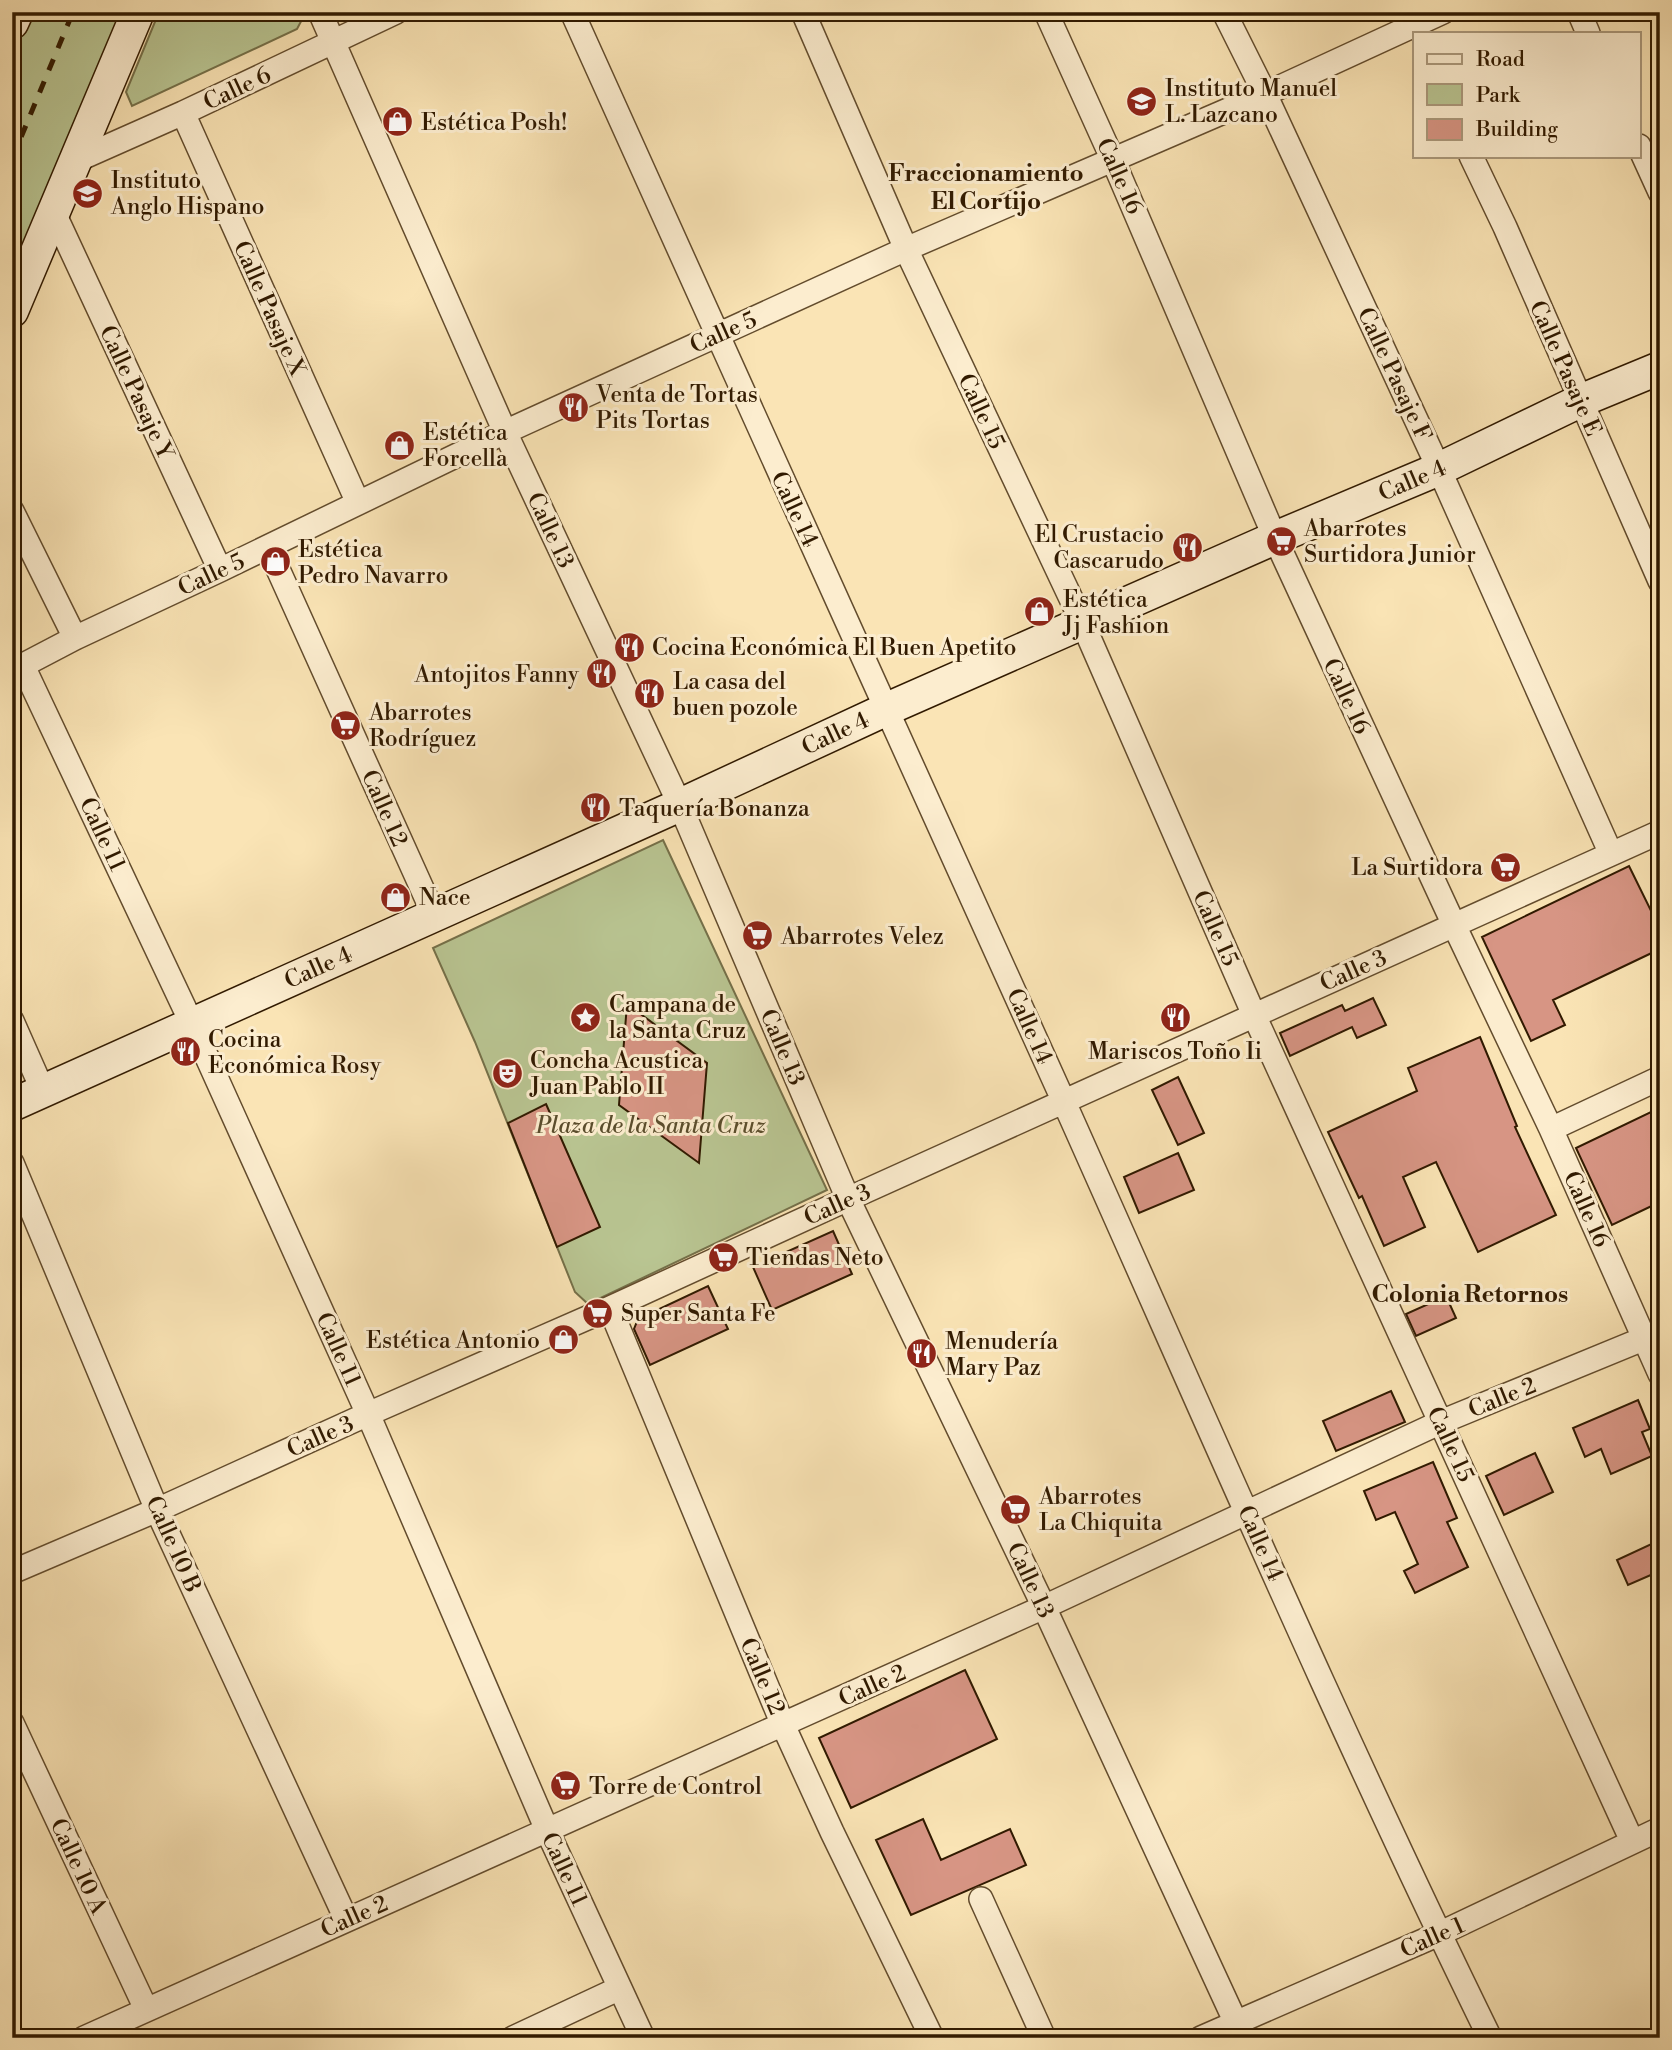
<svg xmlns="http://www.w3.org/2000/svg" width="1672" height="2050" viewBox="0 0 1672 2050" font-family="'Libre Bodoni',serif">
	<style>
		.green { fill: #b9c592; stroke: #757049; stroke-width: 2 }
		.building { fill: #d79584; stroke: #311a00; stroke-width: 2 }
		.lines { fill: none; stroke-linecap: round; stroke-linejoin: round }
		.street-casing { stroke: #634c2d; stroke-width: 26 }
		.secondary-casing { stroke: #311a00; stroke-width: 35 }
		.street { stroke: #fcedcf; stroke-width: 23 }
		.secondary { stroke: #fcedcf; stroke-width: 32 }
		.rail { stroke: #311a00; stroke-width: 5; stroke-dasharray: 12 12; stroke-linecap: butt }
		.labels { text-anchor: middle; stroke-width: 6; stroke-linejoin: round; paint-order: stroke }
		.street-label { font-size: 23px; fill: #311a00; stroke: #fcedcf }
		.poi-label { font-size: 23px; fill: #311a00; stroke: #fcedcf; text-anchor: start }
		.park-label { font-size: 23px; font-style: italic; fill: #5a4d2c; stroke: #fcedcf }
		.neighbourhood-label { font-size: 24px; font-weight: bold; fill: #311a00; stroke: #fcedcf }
	</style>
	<rect width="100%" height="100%" fill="#fae4b5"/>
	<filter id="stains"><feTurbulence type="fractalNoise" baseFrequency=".00286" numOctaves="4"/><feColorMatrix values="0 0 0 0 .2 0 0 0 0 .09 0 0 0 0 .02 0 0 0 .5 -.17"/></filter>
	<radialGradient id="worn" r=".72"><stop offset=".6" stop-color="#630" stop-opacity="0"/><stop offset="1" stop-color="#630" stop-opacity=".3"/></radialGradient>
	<path class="green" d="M25,12h105l-118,279v-249z
		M159,12h147l-9,17 -165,77 -6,-14z
		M663,840l164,350 -239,114 -13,-12 -100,-250 -42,-94z"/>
	<path class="building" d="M1629,866l31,63v20l-107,51 12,25 -34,16 -49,-104z
		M1373,998l13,27 -29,13 -5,-11 -62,29 -10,-23 62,-28 3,6z
		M627,1004l80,59 -8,100 -80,-58z
		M1480,1037l37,89 -2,1 41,88 -78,37 -42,-90 -33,15 22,50 -41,19 -22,-50 -3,2 -31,-66 89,-41 -9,-23z
		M1178,1077l26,56 -26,12 -26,-55z
		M546,1104l54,123 -43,20 -49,-124z
		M1653,1111l7,13v78l-48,23 -36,-77z
		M1178,1153l16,37 -55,23 -15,-36z
		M833,1231l19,43 -80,36 -19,-43z
		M708,1286l20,43 -78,36 -16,-36 4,-10z
		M1446,1296l10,22 -40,18 -10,-22z
		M1391,1391l14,31 -69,29 -13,-30z
		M1638,1400l12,29 -8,3 10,24 -41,18 -10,-25 -16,8 -12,-29z
		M1535,1453l18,39 -49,23 -18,-39z
		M1433,1462l24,56 -10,4 21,45 -53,26 -11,-22 14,-7 -23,-52 -19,8 -12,-29z
		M1660,1540v31l-32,14 -11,-25z
		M965,1670l32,69 -146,69 -32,-70z
		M923,1819l18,41 69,-31 16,36 -115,50 -35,-75z"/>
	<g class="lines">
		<defs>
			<path id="street" d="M320,12l185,420 175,373 168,394 196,408 192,416 5,15
				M572,12c162,365 329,726 492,1090 140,313 275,628 426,936
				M803,12l103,237 177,375 171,391 378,826
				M1046,12l66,146 163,380 179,387 97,204 109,245
				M1224,12l41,82 174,375 172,385
				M1579,12l9,21
				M183,113l175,390
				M1639,146l21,46
				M1471,156l34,71 155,354
				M77,160l106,-47 213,-101
				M54,213l166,357
				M12,511l63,127
				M268,547l166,368
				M23,666l169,358 176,390 179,416 96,208
				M12,671l63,-33 145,-68 285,-138 401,-183 359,-155 178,-82
				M12,1021l31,70
				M1551,1129l109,-51
				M12,1163l145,347 189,409
				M610,1308l173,417 49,107 100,206
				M12,1572l145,-62 211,-96 242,-106 238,-109 812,-367
				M12,1723l134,286
				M981,1899l63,139
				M84,2038l960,-431 397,-185 219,-90
				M513,2038l107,-50
				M1201,2038l238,-104 221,-105"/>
			<path id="secondary" d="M12,23l5,-11
				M12,311l126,-299
				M12,1105l668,-300 207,-96 388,-171 164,-69 141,-68 80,-33"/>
		</defs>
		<use href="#street" class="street-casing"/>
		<use href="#secondary" class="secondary-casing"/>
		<use href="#street" class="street"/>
		<use href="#secondary" class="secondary"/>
		<path class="rail" d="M12,159l61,-147"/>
	</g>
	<defs>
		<symbol id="school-disc" viewBox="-11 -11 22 22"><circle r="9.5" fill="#8f2418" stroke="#fcedcf"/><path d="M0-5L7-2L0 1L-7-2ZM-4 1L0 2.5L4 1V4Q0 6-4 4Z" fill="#fff"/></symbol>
		<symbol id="shop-disc" viewBox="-11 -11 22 22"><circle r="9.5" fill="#8f2418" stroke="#fcedcf"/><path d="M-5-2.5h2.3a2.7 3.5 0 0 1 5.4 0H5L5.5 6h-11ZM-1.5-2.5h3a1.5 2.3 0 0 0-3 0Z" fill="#fff"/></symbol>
		<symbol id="restaurant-disc" viewBox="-11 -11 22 22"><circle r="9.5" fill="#8f2418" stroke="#fcedcf"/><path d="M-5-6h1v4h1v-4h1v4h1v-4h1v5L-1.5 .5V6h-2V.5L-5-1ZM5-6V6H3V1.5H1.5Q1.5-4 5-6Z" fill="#fff"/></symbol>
		<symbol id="supermarket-disc" viewBox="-11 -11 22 22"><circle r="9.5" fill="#8f2418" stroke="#fcedcf"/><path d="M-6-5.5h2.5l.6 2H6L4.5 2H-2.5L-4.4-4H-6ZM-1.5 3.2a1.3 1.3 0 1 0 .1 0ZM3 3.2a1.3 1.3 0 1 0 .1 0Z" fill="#fff"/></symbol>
		<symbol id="sight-disc" viewBox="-11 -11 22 22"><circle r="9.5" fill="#8f2418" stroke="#fcedcf"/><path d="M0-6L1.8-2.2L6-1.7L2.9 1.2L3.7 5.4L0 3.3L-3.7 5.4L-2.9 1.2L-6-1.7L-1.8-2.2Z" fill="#fff"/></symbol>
		<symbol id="theatre-disc" viewBox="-11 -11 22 22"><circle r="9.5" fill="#8f2418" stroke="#fcedcf"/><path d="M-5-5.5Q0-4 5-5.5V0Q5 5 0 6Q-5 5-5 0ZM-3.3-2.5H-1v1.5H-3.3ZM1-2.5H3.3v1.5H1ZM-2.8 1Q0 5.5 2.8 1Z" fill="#fff"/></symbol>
	</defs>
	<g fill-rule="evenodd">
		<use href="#school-disc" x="1124" y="84" width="35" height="35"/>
		<use href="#shop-disc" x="380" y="104" width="35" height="35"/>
		<use href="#school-disc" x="70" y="176" width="35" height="35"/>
		<use href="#restaurant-disc" x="556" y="390" width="35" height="35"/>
		<use href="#shop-disc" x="382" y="428" width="35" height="35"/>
		<use href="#supermarket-disc" x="1264" y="524" width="35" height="35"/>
		<use href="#restaurant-disc" x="1170" y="530" width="35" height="35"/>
		<use href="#shop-disc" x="258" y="544" width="35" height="35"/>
		<use href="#shop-disc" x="1022" y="594" width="35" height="35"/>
		<use href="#restaurant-disc" x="612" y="630" width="35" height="35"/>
		<use href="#restaurant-disc" x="584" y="656" width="35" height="35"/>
		<use href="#restaurant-disc" x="632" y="676" width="35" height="35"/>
		<use href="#supermarket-disc" x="328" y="708" width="35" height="35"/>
		<use href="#restaurant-disc" x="578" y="790" width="35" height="35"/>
		<use href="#supermarket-disc" x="1488" y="850" width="35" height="35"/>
		<use href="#shop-disc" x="378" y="880" width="35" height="35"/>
		<use href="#supermarket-disc" x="740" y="918" width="35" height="35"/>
		<use href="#sight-disc" x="568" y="1000" width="35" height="35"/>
		<use href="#restaurant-disc" x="1158" y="1000" width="35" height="35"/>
		<use href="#restaurant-disc" x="168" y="1034" width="35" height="35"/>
		<use href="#theatre-disc" x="490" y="1056" width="35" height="35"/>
		<use href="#supermarket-disc" x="706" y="1240" width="35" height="35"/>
		<use href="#supermarket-disc" x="580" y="1296" width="35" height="35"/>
		<use href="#shop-disc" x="546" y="1322" width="35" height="35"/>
		<use href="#restaurant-disc" x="904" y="1336" width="35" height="35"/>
		<use href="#supermarket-disc" x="998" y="1492" width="35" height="35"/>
		<use href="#supermarket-disc" x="548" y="1768" width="35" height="35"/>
	</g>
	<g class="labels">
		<g class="street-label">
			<text transform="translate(237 88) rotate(-25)" y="8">Calle 6</text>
			<text transform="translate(1120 176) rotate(66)" y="8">Calle 16</text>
			<text transform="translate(270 308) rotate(66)" y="8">Calle Pasaje X</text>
			<text transform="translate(723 332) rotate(-24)" y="8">Calle 5</text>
			<text transform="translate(1566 368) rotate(66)" y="8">Calle Pasaje E</text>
			<text transform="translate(1395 374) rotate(65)" y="8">Calle Pasaje F</text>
			<text transform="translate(137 392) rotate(65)" y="8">Calle Pasaje Y</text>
			<text transform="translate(982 411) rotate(65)" y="8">Calle 15</text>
			<text transform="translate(1412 480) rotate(-23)" y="8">Calle 4</text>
			<text transform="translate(795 509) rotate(65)" y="8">Calle 14</text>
			<text transform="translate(551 530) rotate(65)" y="8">Calle 13</text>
			<text transform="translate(211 574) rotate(-25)" y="8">Calle 5</text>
			<text transform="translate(1347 696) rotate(65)" y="8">Calle 16</text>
			<text transform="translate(835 733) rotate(-25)" y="8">Calle 4</text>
			<text transform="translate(385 808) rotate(66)" y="8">Calle 12</text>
			<text transform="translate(103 834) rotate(65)" y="8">Calle 11</text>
			<text transform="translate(1216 928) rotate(66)" y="8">Calle 15</text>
			<text transform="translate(318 967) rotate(-24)" y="8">Calle 4</text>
			<text transform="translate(1353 970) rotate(-24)" y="8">Calle 3</text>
			<text transform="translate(1030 1026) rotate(66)" y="8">Calle 14</text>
			<text transform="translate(783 1047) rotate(67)" y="8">Calle 13</text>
			<text transform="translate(837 1204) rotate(-24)" y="8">Calle 3</text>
			<text transform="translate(1587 1209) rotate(66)" y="8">Calle 16</text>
			<text transform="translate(339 1349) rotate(66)" y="8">Calle 11</text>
			<text transform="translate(1502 1397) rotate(-22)" y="8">Calle 2</text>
			<text transform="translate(320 1436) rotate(-24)" y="8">Calle 3</text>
			<text transform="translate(1451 1444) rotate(65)" y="8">Calle 15</text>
			<text transform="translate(1261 1543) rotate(66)" y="8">Calle 14</text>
			<text transform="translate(174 1544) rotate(66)" y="8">Calle 10 B</text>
			<text transform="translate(1031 1580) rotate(65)" y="8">Calle 13</text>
			<text transform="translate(763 1676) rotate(67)" y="8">Calle 12</text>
			<text transform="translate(872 1685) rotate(-24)" y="8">Calle 2</text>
			<text transform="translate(79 1866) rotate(65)" y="8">Calle 10 A</text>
			<text transform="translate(565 1869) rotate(65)" y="8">Calle 11</text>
			<text transform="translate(354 1916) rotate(-24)" y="8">Calle 2</text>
			<text transform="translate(1432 1937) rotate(-24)" y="8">Calle 1</text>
		</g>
		<g class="poi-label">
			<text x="1165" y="96">Instituto Manuel<tspan x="1165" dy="26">L. Lazcano</tspan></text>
			<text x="421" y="130">Estética Posh!</text>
			<text x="111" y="188">Instituto<tspan x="111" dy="26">Anglo Hispano</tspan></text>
			<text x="596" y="402">Venta de Tortas<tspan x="596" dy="26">Pits Tortas</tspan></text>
			<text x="423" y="440">Estética<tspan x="423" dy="26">Forcella</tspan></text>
			<text x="1304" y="536">Abarrotes<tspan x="1304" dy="26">Surtidora Junior</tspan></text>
			<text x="1164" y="542" text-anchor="end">El Crustacio<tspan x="1164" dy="26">Cascarudo</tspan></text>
			<text x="298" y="557">Estética<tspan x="298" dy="26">Pedro Navarro</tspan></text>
			<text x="1063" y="607">Estética<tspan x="1063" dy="26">Jj Fashion</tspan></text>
			<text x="652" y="655">Cocina Económica El Buen Apetito</text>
			<text x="579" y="682" text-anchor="end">Antojitos Fanny</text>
			<text x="673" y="689">La casa del<tspan x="673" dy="26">buen pozole</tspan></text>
			<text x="369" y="720">Abarrotes<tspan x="369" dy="26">Rodríguez</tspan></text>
			<text x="619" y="816">Taquería Bonanza</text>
			<text x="1483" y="875" text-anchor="end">La Surtidora</text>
			<text x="419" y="905">Nace</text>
			<text x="781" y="944">Abarrotes Velez</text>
			<text x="609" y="1012">Campana de<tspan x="609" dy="26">la Santa Cruz</tspan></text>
			<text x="208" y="1047">Cocina<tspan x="208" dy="26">Económica Rosy</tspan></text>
			<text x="1175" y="1059" text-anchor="middle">Mariscos Toño Ii</text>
			<text x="530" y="1068">Concha Acustica<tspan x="530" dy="26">Juan Pablo II</tspan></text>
			<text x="746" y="1265">Tiendas Neto</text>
			<text x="621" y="1321">Super Santa Fe</text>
			<text x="540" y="1348" text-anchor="end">Estética Antonio</text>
			<text x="945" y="1349">Menudería<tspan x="945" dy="26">Mary Paz</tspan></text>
			<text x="1039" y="1504">Abarrotes<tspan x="1039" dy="26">La Chiquita</tspan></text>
			<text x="589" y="1794">Torre de Control</text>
		</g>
		<g class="park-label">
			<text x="651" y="1133">Plaza de la Santa Cruz</text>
		</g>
		<g class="neighbourhood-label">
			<text x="986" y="181">Fraccionamiento<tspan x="986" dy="28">El Cortijo</tspan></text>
			<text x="1470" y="1302">Colonia Retornos</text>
		</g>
	</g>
	<rect width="1672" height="2050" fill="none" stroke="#fae4b5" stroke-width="42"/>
	<rect x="14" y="14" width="1644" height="2022" fill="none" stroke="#311a00" stroke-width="3.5"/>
	<rect x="21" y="21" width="1630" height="2008" fill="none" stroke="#311a00" stroke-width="2"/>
	<rect x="1413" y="32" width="228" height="126" fill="#fcedcf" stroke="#ab997c" stroke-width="2"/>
	<rect x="1427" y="54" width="35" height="10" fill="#fcedcf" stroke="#ab997c" stroke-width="2"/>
	<text x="1476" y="66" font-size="21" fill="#311a00">Road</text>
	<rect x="1427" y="84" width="35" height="21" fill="#b9c592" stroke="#ab997c" stroke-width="2"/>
	<text x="1476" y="102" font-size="21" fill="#311a00">Park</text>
	<rect x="1427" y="119" width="35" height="21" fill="#d79584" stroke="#ab997c" stroke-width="2"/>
	<text x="1476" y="136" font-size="21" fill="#311a00">Building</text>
	<rect width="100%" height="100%" filter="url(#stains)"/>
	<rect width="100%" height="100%" fill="url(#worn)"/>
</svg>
